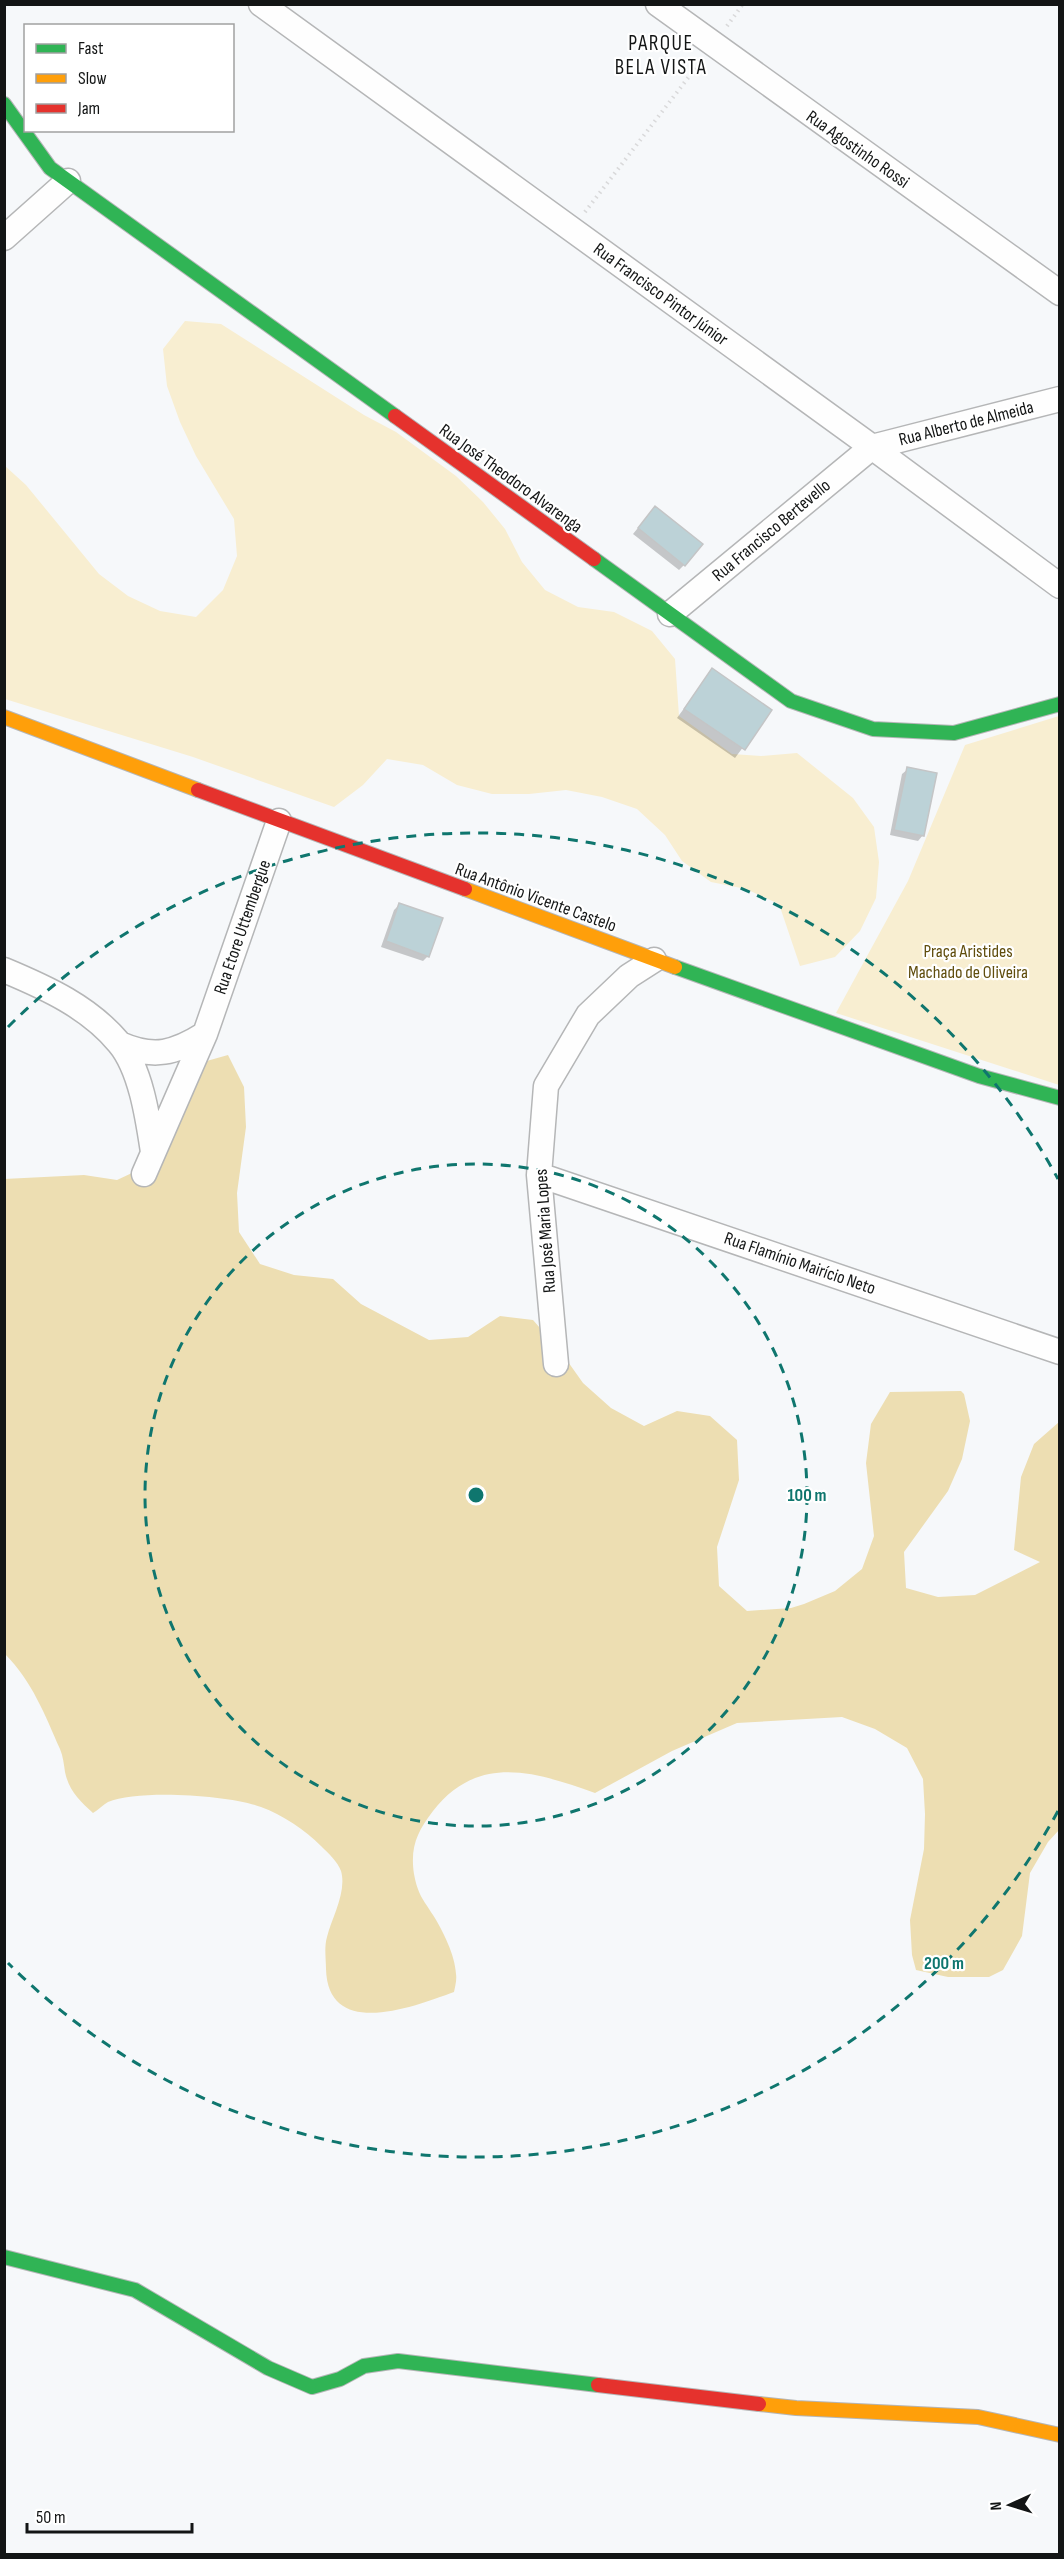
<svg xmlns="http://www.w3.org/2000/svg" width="1064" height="2559" viewBox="0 0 1064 2559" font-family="'Sofia Sans Condensed',sans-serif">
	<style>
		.green { fill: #f8eed1 }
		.forest { fill: #eddeb2 }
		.shadow { fill: #0003 }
		.building { fill: #bcd2d7; stroke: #c4c5c6; stroke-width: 1.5 }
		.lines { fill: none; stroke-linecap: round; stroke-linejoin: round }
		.street-casing { stroke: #b5b6b7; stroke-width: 27 }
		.fast-casing { stroke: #b5b6b7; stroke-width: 16 }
		.slow-casing { stroke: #b5b6b7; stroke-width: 16 }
		.jam-casing { stroke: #b5b6b7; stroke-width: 16 }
		.path { stroke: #d9d9da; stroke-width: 4; stroke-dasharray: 1.5 4.5; stroke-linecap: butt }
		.street { stroke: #fefefe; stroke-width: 24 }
		.fast { stroke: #30b455; stroke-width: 14 }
		.slow { stroke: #ff9f0a; stroke-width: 14 }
		.jam { stroke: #e5322d; stroke-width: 14 }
		.ring { fill: none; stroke: #0f766e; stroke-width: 3; stroke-dasharray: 10 8 }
		.labels { text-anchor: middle; stroke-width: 4.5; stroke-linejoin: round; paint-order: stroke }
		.street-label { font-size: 18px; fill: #131515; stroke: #fff }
		.park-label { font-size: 18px; fill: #604d0d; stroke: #fff }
		.quarter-label { font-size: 21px; letter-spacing: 1.5px; fill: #131515; stroke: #fff }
		.centre { fill: #0f766e; stroke: #fff; stroke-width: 3 }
		.ring-label { font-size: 18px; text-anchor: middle; font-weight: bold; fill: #0f766e; stroke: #fff; stroke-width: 4.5; stroke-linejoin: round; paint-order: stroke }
	</style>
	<rect width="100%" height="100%" fill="#f6f8fa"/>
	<path class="green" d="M185,321l36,3 143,91 32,17 60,44 27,26 22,27 17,33 23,28 33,17 36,5 38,19 23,28 4,57 53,38 29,2 36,-3 56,45 21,29 5,35 -3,36 -16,33 -25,26 -35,9 -21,-62 -33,-15 -35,-7 -29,-21 -17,-26 -28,-26 -35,-12 -36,-7 -37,4h-37l-35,-9 -34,-20 -36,-6 -24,26 -29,22 -141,-50 -188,-58 -1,-234 22,20 73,89 29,22 32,15 36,6 27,-27 14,-34 -3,-37 -38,-63 -16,-34 -13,-36 -4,-37z
		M1059,716v369l-223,-72 72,-132 57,-136z"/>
	<path class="forest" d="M228,1055l16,32 2,40 -9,66 2,39 21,32 34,11 39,4 28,25 68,36 39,-3 32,-21 33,4 28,32 22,31 28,25 33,18 33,-15 33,5 27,24 2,40 -22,67 2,39 28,25 44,-3 13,-4 31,-13 27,-22 12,-33 -8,-73 5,-39 19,-32 71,-1 3,3 6,27 -8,38 -14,32 -44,61 2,36 32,9 37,-2 65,-33 -26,-12 7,-73 13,-33 25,-22v408l-11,12 -18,31 -8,63 -19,34 -14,7h-41l-32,-7 -4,-15 -2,-35 14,-71 1,-35 -2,-35 -16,-31 -32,-19 -33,-12 -105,6 -65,28 -77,42c-59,-21 -117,-40 -162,18 -16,21 -23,36 -19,63 4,21 9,25 19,41 10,16 22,40 23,59 1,6 -1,13 -2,18 -41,15 -126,48 -128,-23 0,-10 -2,-22 1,-32 5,-20 20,-45 14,-66 -3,-9 -13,-18 -20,-25 -16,-16 -38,-31 -60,-39 -31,-12 -123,-18 -153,-5 -5,3 -10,8 -15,11 -13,-12 -24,-22 -28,-41 -1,-7 -2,-16 -5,-23 -15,-34 -28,-68 -55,-95l-1,-475 80,-4 33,5 32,-15 47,-101z"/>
	<path class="shadow" d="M650,513l34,52 -5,5 -46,-36z
		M712,670l58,41 -35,47 -58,-40z
		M908,769l15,66 -5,6 -28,-6 12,-61z
		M399,905l29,51 -5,5 -42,-14 13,-37z"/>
	<path class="building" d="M655,506l48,38 -18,22 -47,-38z
		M712,668l60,42 -27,40 -61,-41z
		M907,767l30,6 -13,63 -30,-6z
		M399,903l44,15 -14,39 -43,-16z"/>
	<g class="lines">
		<defs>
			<path id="street" d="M261,4l611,443 188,139
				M658,4l402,289
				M4,238l64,-57
				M670,614l202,-167 188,-48
				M4,970c43,18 85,37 115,73 22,26 29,76 34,109
				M120,1044c34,15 55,9 85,-10
				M144,1174l61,-140 74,-213
				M539,1175l521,177
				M556,1364l-17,-189 7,-89 42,-71 41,-39 25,-16"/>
			<path id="fast" d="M4,104l46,64 345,248
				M594,559l197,142 82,28 81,4 106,-29
				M675,967l304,109 81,22
				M4,2257l131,33 133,78 44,19 28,-8 24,-13 34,-5 200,24"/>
			<path id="slow" d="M4,717l194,73
				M465,889l210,78
				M759,2404l37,4 182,9 82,18"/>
			<path id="jam" d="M395,416l199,143
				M198,790l267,99
				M598,2385l161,19"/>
		</defs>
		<use href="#street" class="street-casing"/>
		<use href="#fast" class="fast-casing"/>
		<use href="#slow" class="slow-casing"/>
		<use href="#jam" class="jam-casing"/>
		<path class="path" d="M727,26l16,-22
			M585,212l116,-151"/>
		<use href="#street" class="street"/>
		<use href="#fast" class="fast"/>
		<use href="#slow" class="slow"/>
		<use href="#jam" class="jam"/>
	</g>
	<g class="ring">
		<circle cx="476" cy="1495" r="331"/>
		<path d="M1058 1811A662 662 0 0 1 8 1963M8 1027A662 662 0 0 1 1058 1179"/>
	</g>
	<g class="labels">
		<g class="street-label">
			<text transform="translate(858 149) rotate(35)" y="6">Rua Agostinho Rossi</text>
			<text transform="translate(661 294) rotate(36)" y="6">Rua Francisco Pintor Júnior</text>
			<text transform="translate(966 423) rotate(-14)" y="6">Rua Alberto de Almeida</text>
			<text transform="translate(511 478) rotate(36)" y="6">Rua José Theodoro Alvarenga</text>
			<text transform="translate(771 530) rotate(-40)" y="6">Rua Francisco Bertevello</text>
			<text transform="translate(536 897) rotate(20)" y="6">Rua Antônio Vicente Castelo</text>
			<text transform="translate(242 927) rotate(-71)" y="6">Rua Etore Uttembergue</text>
			<text transform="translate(545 1231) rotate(-94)" y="6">Rua José Maria Lopes</text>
			<text transform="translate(800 1263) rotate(19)" y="6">Rua Flamínio Mairício Neto</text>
		</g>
		<g class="park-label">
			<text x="968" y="957">Praça Aristides<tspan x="968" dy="21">Machado de Oliveira</tspan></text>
		</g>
		<g class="quarter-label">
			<text x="661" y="50">PARQUE<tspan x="661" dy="24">BELA VISTA</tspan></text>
		</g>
	</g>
	<circle cx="476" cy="1495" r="9" class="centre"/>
	<g class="ring-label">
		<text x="807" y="1501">100 m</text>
		<text x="944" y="1969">200 m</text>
	</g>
	<rect width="1064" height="2559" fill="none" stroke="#131515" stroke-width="12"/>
	<rect x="24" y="24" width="210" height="108" fill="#ffffff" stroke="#a1a1a1" stroke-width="1.5"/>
	<rect x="36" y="44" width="30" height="9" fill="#30b455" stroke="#a1a1a1" stroke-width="1.5"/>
	<text x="78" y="54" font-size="18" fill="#131515">Fast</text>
	<rect x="36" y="74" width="30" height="9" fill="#ff9f0a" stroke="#a1a1a1" stroke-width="1.5"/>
	<text x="78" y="84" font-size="18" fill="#131515">Slow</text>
	<rect x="36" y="104" width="30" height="9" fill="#e5322d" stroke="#a1a1a1" stroke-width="1.5"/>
	<text x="78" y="114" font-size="18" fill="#131515">Jam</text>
	<g transform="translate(1010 2505) rotate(266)" stroke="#ffffff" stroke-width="4.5" paint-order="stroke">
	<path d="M0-4.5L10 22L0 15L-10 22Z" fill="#131515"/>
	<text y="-9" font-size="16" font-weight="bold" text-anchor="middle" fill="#131515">N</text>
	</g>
	<path d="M27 2523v9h165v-9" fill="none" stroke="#131515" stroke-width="3"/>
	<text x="36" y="2523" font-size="18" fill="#131515" stroke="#ffffff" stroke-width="4.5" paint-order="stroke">50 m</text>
</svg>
